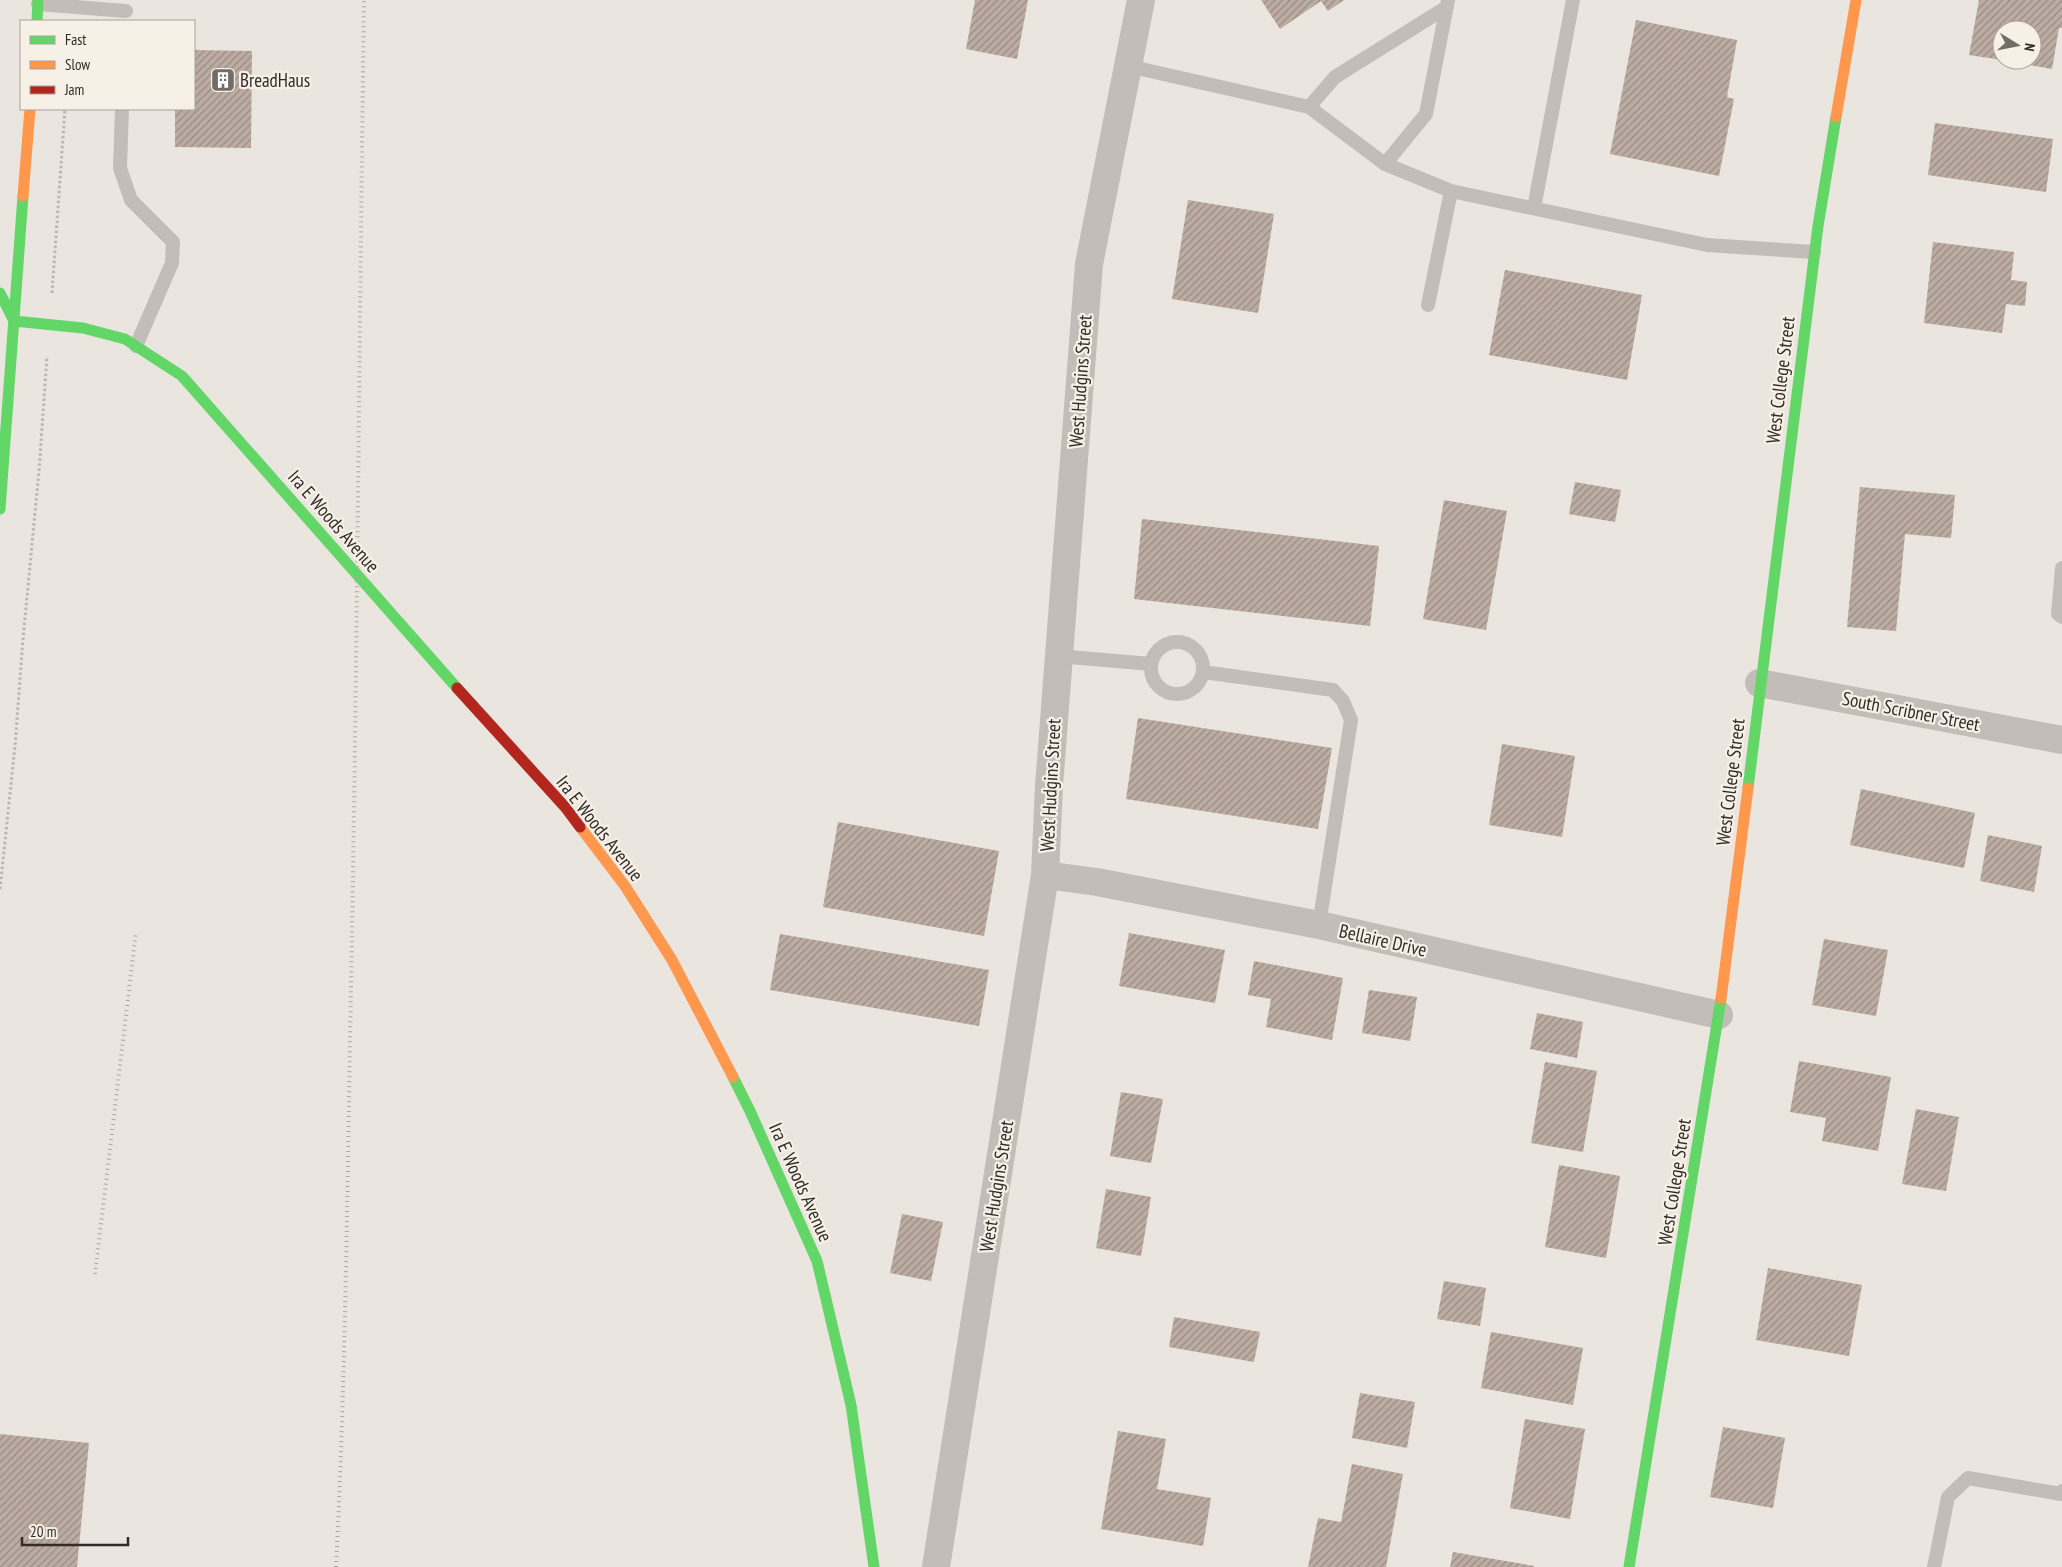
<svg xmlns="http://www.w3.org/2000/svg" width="2062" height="1567" viewBox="0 0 2062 1567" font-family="'PT Sans Narrow',sans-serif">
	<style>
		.building { fill: url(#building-hatch) }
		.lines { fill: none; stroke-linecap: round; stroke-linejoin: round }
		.path { stroke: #bbb6b0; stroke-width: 3; stroke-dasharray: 2.5 2.5; stroke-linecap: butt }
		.lane { stroke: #c2bdb8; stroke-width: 14 }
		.street { stroke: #c2bdb8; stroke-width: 28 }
		.fast { stroke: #63d668; stroke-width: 11 }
		.slow { stroke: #ff974d; stroke-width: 11 }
		.jam { stroke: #b3261e; stroke-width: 11 }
		.rail { stroke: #aaa6a2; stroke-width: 4; stroke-dasharray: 1 4; stroke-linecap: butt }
		.labels { text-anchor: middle; stroke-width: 4.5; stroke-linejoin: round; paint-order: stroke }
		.poi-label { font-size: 19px; fill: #322b27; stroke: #f6f0e6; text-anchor: start }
		.street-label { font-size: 19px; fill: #322b27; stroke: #f6f0e6 }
	</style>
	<defs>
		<pattern id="building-hatch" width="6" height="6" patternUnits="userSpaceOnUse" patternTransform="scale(1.25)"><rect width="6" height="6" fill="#bcaca2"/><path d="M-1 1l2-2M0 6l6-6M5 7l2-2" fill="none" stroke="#998c84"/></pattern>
	</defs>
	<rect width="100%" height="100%" fill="#eae5de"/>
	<path class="building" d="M975,0h53l-11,59 -51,-10z
		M1261,0h83l-16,11 -7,-10 -41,28z
		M1979,0h83v28h-3l-7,41 -45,-8 25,-1v-30h-30v30l-33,-5z
		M1636,20l101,20 -10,57 7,2 -15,77 -109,-22z
		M194,50l58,1 -1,97 -76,-1v-38h19z
		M1935,123l118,16 -7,53 -118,-17z
		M1188,200l86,14 -16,99 -86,-14z
		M1933,242l81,10 -3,28 16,2 -2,24 -19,-2 -4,29 -78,-10z
		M1505,270l137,25 -15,85 -138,-25z
		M1575,482l46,8 -6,32 -46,-8z
		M1860,487l95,8 -4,43 -46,-4 -9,97 -49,-4z
		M1444,500l63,11 -21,119 -63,-11z
		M1142,519l237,27 -9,80 -236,-27z
		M1138,718l194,30 -14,81 -192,-30z
		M1502,744l73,12 -13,81 -73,-12z
		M1861,789l114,24 -11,55 -114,-23z
		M838,822l161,29 -15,85 -161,-29z
		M1988,835l54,11 -8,46 -54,-11z
		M1129,933l96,17 -10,53 -96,-17z
		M780,934l209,36 -10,56 -209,-36z
		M1824,939l64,11 -12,66 -64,-11z
		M1254,961l89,17 -11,62 -66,-13 5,-28 -23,-4z
		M1369,990l48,7 -7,44 -48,-8z
		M1537,1013l46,9 -6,36 -47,-9z
		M1799,1061l92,16 -13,74 -56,-10 4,-23 -36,-6z
		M1545,1062l52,9 -14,81 -52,-9z
		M1121,1092l42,7 -12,64 -41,-7z
		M1916,1109l43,8 -13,74 -44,-7z
		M1559,1165l61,11 -14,82 -61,-11z
		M1106,1189l45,8 -10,59 -45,-8z
		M902,1214l41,8 -12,59 -41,-8z
		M1768,1268l94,17 -13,71 -93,-16z
		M1444,1281l42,7 -6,38 -43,-7z
		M1174,1317l86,15 -6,30 -85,-15z
		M1491,1332l92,16 -10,57 -92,-17z
		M1360,1393l55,9 -8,46 -55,-10z
		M1525,1419l60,10 -15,90 -60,-11z
		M1723,1427l62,11 -12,70 -63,-11z
		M1118,1431l48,8 -9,50 54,9 -8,48 -102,-17z
		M0,1434l89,9 -12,124h-77z
		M1352,1464l51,10 -17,93h-78l10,-49 23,4z
		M1453,1552l81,14v1h-84z"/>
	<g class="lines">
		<path class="path" d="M52,293l13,-184
			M0,889l15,-143 8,-107 16,-168 8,-115"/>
		<path class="lane" d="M38,4l88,7
			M1128,66l181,41 76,57 66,27 256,54 107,7
			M1309,107l26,-30 112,-70
			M122,109l-2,59 11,32 42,42 -1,21 -36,83
			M1385,164l41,-50 22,-114
			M1534,208l39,-208
			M1428,305l23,-114
			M2062,568l-4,46 4,3
			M1151 668a26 26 0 1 1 52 0a26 26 0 1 1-52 0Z
			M1058,656l93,8
			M1203,672l130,18 10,11 8,19 -32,205
			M1934,1567l14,-70 20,-19 93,16 1,-3"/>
		<path class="street" d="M1759,683l303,57
			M1045,875l52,7 222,43 400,90
			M936,1567l109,-692 4,-89 40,-522 52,-264"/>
		<path class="fast" d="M37,21l1,-21
			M0,293l14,28 69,7 42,11 57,37 275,312
			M0,509l23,-313
			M1748,788l70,-562 18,-109
			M733,1077l17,34 67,150 34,144 23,162
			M1629,1567l92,-568"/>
		<path class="slow" d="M1836,117l20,-117
			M23,196l7,-87
			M580,827l45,59 47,74 61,117
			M1721,999l27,-211"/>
		<path class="jam" d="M457,688l108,119 15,20"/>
		<path class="rail" d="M95,1274l41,-342
			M336,1567c9,-176 11,-352 14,-527 7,-347 9,-693 14,-1040"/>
	</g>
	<defs>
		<symbol id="building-square" viewBox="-11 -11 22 22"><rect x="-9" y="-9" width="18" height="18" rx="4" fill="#726c67" stroke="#f6f0e6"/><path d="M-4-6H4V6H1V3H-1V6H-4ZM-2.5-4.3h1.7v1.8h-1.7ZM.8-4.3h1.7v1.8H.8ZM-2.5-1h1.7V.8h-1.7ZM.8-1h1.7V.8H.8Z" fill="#fff"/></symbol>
	</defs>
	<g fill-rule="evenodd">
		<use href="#building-square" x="209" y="66" width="28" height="28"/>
	</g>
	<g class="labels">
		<g class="poi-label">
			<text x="240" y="87">BreadHaus</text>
		</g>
		<g class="street-label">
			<text transform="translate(1780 380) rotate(-83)" y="7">West College Street</text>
			<text transform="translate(1080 381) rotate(-86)" y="7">West Hudgins Street</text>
			<text transform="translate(334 521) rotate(49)" y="7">Ira E Woods Avenue</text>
			<text transform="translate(1911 711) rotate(11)" y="7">South Scribner Street</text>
			<text transform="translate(1730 782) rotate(-83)" y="7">West College Street</text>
			<text transform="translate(1050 785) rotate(-87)" y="7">West Hudgins Street</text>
			<text transform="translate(600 828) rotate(52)" y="7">Ira E Woods Avenue</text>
			<text transform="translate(1383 940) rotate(13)" y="7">Bellaire Drive</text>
			<text transform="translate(801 1182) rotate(66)" y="7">Ira E Woods Avenue</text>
			<text transform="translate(1674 1182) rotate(-81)" y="7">West College Street</text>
			<text transform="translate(996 1186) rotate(-81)" y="7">West Hudgins Street</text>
		</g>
	</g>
	<rect x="20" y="20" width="175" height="90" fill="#f6f0e6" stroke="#a8a19a"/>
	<rect x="30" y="36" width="25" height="8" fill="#63d668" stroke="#a8a19a"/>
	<text x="65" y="45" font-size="15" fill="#322b27">Fast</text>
	<rect x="30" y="61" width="25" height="8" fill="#ff974d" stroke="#a8a19a"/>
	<text x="65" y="70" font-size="15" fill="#322b27">Slow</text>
	<rect x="30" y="86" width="25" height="8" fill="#b3261e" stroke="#a8a19a"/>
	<text x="65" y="95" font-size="15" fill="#322b27">Jam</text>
	<g transform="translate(2017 45) rotate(100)"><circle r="24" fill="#f6f0e6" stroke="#a8a19a"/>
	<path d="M0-4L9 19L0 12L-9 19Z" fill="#726c67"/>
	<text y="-8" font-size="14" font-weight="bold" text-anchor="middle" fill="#322b27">N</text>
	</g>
	<path d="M22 1537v8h106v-8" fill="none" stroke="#322b27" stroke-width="2.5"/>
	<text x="30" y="1537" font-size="15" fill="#322b27" stroke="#f6f0e6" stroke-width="4" paint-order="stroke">20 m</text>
</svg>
